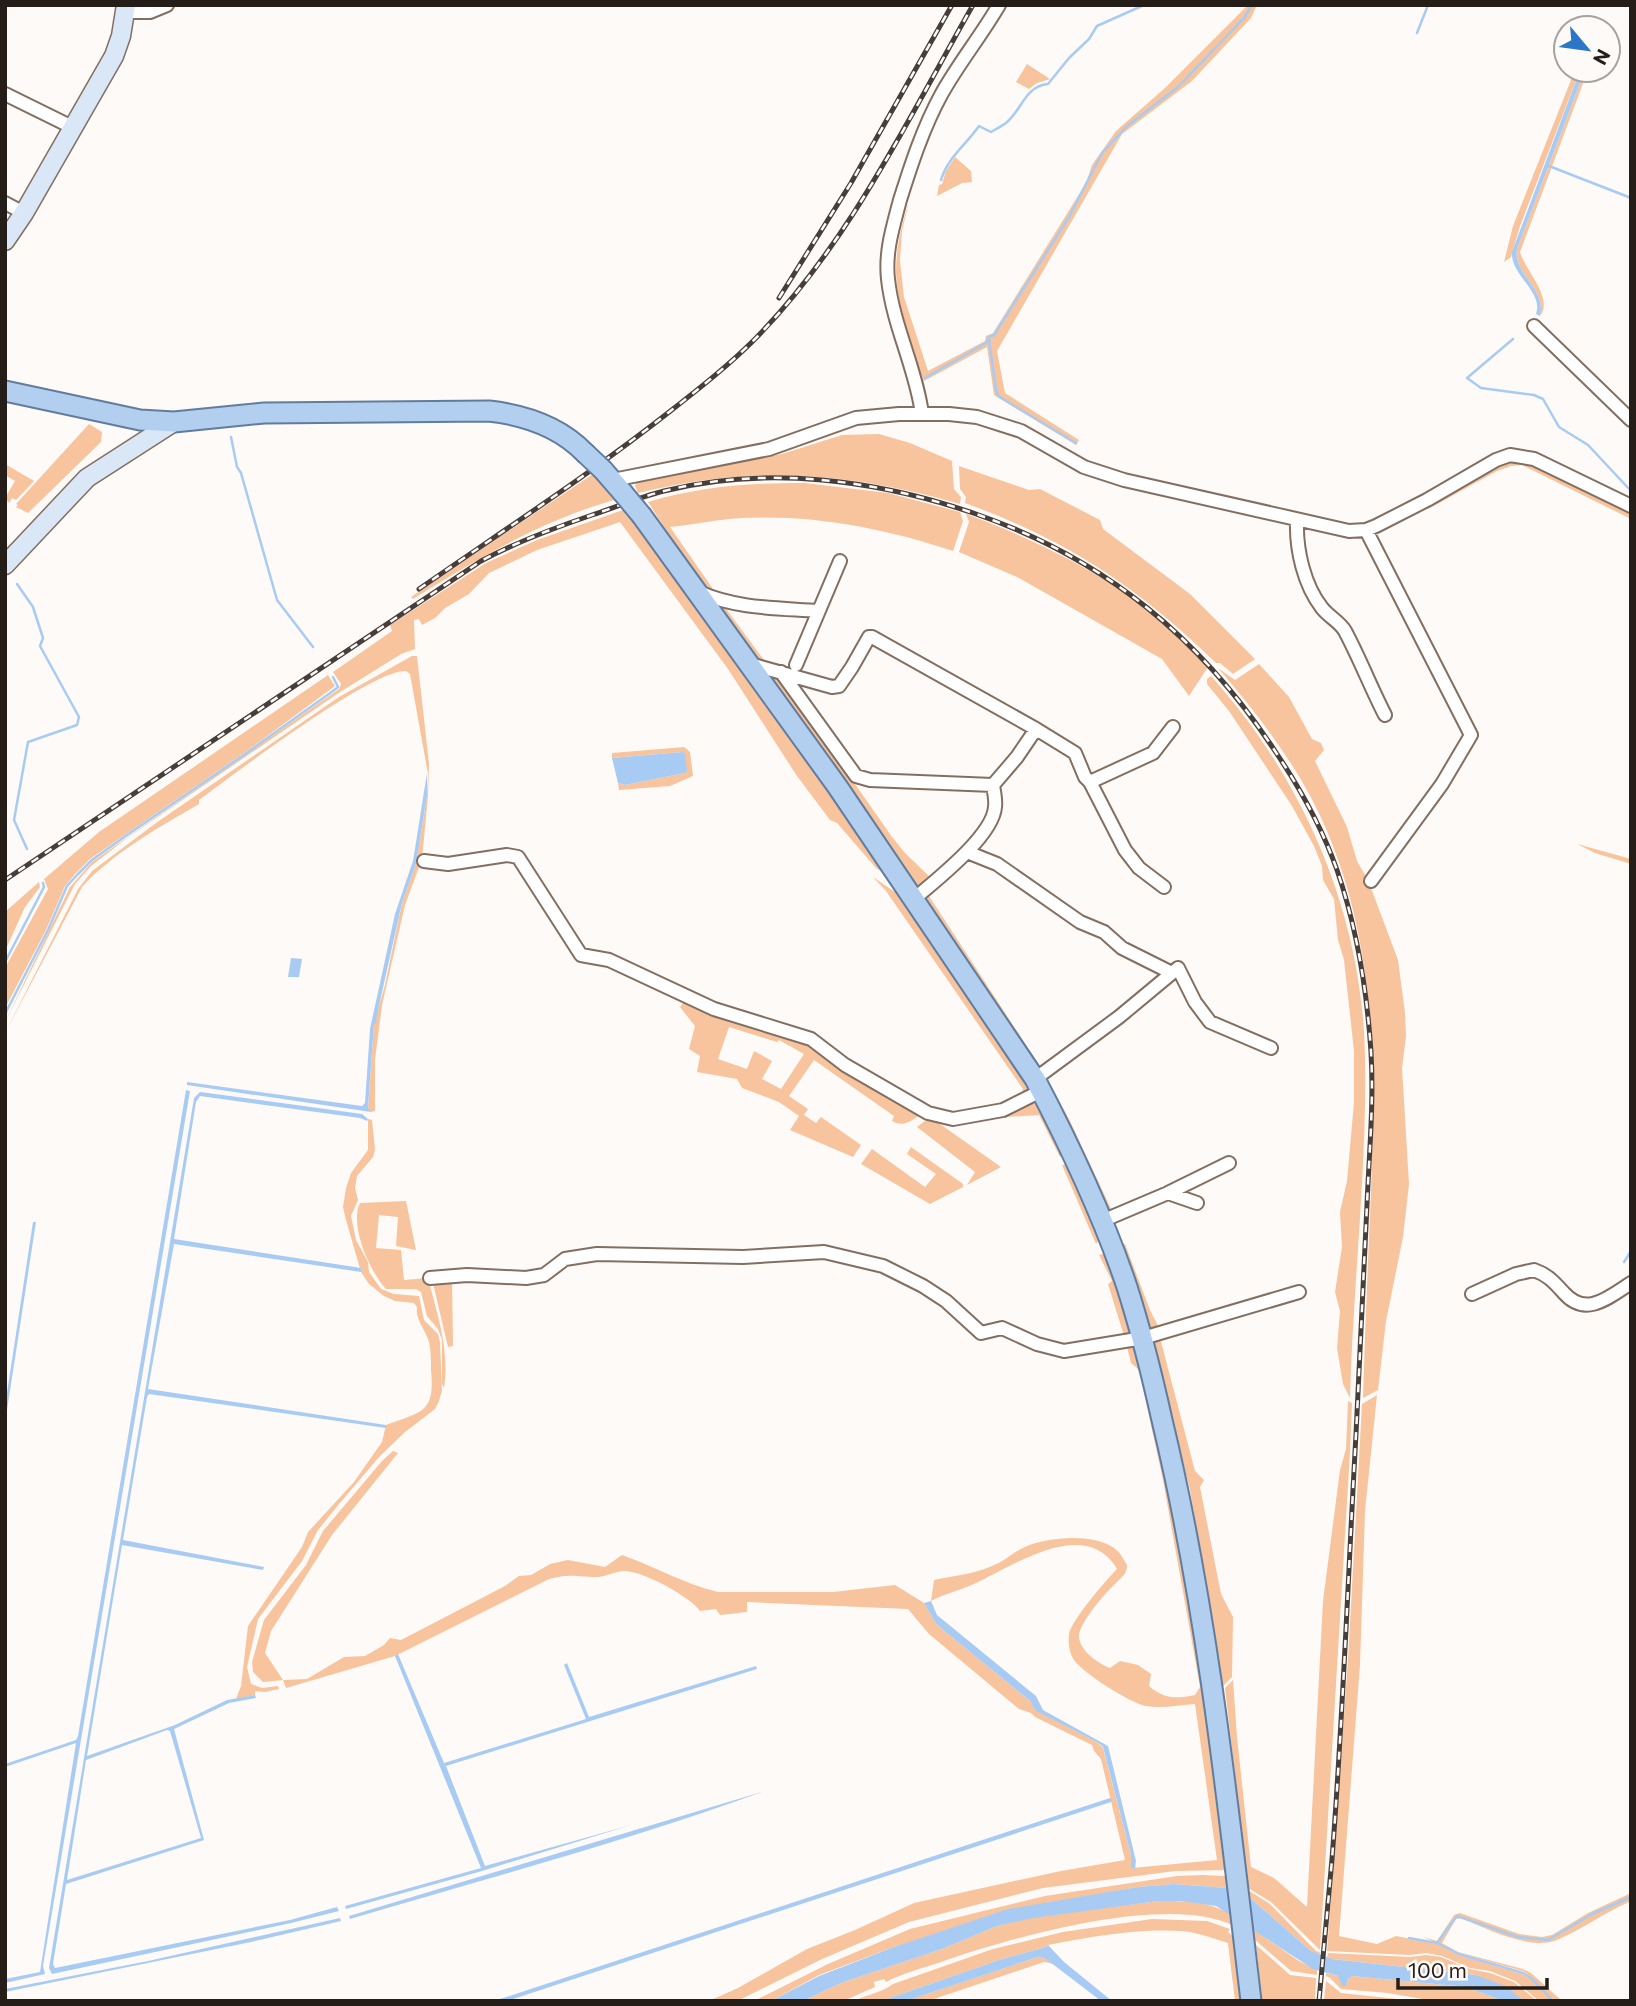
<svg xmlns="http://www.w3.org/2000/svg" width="1636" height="2006" viewBox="0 0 1636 2006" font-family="Commissioner,sans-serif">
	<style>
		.green { fill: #f7c49d; fill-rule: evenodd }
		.water { fill: #a8cbf4; fill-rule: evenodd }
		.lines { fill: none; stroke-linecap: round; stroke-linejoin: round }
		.stream { stroke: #a8cbf4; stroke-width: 2.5 }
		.minor-casing { stroke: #826f61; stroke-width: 16 }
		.secondary-casing { stroke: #826f61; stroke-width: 21 }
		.primary-casing { stroke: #617c9d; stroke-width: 23 }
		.minor { stroke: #fff; stroke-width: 12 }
		.secondary { stroke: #d9e7f7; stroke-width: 18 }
		.primary { stroke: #b3cfef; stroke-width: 19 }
		.rail-casing { stroke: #463e3a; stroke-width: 5 }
		.rail { stroke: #fefaf7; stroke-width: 2.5; stroke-dasharray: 8; stroke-linecap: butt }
		.primary-bridge-casing { stroke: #617c9d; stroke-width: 23; stroke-linecap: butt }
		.primary-bridge { stroke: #b3cfef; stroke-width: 19 }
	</style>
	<rect width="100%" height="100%" fill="#fefaf7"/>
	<path class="green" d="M1248,5h9l-6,13 -59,63 -70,53 -125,217 8,42 74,47 -3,5 -82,-50 -7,-48 -63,34c-12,-35 -27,-73 -28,-110 0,-24 6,-47 13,-69l-7,29 -2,30 4,36 24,74 57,-30 1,-5 7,-3 93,-150 6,-18 24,-34 49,-43z
		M1027,64l23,15 -13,4 -8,6 -13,-7z
		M1575,70h5l-60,156 -9,31 -7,5 9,-36z
		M1585,70h3l-68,182c5,18 34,46 20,64 7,-27 -27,-42 -23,-67z
		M955,157l16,14 1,11 -10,1 -25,13 2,-11 3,-1 4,-13z
		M89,424l13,8 -1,10 -73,71 -12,-6 2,-2 -2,-1z
		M879,434l31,9 42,18 2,28 7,8 -1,7c-110,-32 -210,-39 -322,-11l-3,-7 2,-4 145,-28 60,-19z
		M1514,460l20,4 97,48v7l-109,-54 -11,1 -14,5 -65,36 1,-5c25,-15 52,-34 81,-42z
		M5,464l29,17 -18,19 -4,-2 -3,5 -4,-5 10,-17 -10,-6z
		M959,466l70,24 11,-1 60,31 3,9 87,65 65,65 -22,15 -13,-11h-4c-78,-76 -149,-123 -251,-160l1,-6 -6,-8z
		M593,474l25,25c-77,21 -139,59 -205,100l-2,-2z
		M805,483l83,10 72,19 3,9 -10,30c-73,-24 -147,-38 -224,-32 -19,2 -39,6 -59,8l43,62 15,11 -25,-12 -55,-86c54,-16 102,-19 157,-19z
		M626,509l109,146 155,222 -14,-9 -39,-45 -7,-3 -33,-44 -69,-107 -108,-147 -83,28 -48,23 -20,21 -24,14 -10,10 -13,7 -3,-6 -5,1 1,29 -14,5 -64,40 -210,144 -36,28 -16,18 -70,138 65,-135 22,-25 247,-173 2,-5 -8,-12 59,-41 -2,-6 96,-62 51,-23z
		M966,514c83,30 186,82 242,153l-19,29 -27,-37 -143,-81 -60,-26 10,-30z
		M714,602l10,4 42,57h-5z
		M412,656h5l12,108 -1,32 -6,63 -17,46 -23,100 -7,55v51l-4,1 -3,-3 6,-86 11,-38 17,-82 14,-39 11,-68 1,-22 -18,-100 -4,-3c-34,-2 -173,104 -207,129v4c-41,24 -85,48 -117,83l-77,146 73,-144 14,-18 64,-48 183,-126z
		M1259,664l30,33 23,42 9,4 3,7 -9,11 32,66 10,34 11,19 30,80 7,53 1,23 -4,32 7,116 -6,53 -17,84 -8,69 -15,8c2,-69 5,-137 8,-206 4,-123 5,-245 -44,-361 -26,-61 -66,-113 -109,-163l17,12z
		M767,673l12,2 113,162 13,16 27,26 -13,13 -52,-78z
		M328,675l7,11 -91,67 -118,81 -36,25 -14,14 -11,13 -19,44 -41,78v-40l43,-79 -4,-10 55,-47z
		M1211,676c94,105 152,240 154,382 2,113 -12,227 -15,340l-7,-14 -6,-36 3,-37 -5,-19 7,-45 -2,-35 7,-31 7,-79v-51l-10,-91 -6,-20 -4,-41 -11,-19 -1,-14 -8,-20 -22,-40 -63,-95 -22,-27v-5z
		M684,747l6,5 3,24 -23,10 -51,4 -1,-7 7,2 60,-12 -4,-21 -69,6v-5z
		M1577,844l54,15v5l-36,-11z
		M873,877l22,15 136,198c-14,20 -55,22 -77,26l45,-10 22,-11 2,-6 -137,-198z
		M39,882l1,5 -15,20 -20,44v-39z
		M927,893l114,175 -3,2 -115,-175z
		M686,999l124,42 113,72c-11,7 -19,15 -31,8l2,-5 -80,-56 -25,36 19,13 -4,6 12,8 5,-6 40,28 -8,12 -63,-27 9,-14 -20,-14 -37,-14 -5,-9 -40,-7 3,-16 -11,-7 6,-23 -15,-19zM729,1027l48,15 2,-2 25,14 -23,35 -19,-10 10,-18 -18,-10 -7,18 -29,-10z
		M1045,1075l24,44 44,94 -4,2 -67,-138z
		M1033,1103l5,2 25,48 -3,4 -21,-42 -65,4z
		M930,1117l71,50 -34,18 8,-13 -58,-45z
		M368,1119l4,1 3,29 -2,8 -16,19 -2,12 3,12 -7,16 5,24 12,22 1,10 12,17 13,5 25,2 5,24 14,14 2,8 2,48 -3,11 -4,8 -30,23 -26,25 -40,47 -21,26 -16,31 -44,58 -11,48 4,17 11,4 16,-2 1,3 -14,3 -10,-1v4l-19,4 5,-13 7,-60 54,-79 6,-15 46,-50 28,-40 4,-17c37,-14 49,-12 45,-55 0,-9 0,-19 -2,-28 -3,-12 -14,-22 -12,-35l-3,-4 -19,-2 -11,-5 -15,-12 -8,-12 -15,-52 -3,-13 3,-19 5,-15 17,-23z
		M911,1147l52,37v3l-33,17 -69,-40 11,-15 53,38 11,-13 -29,-20z
		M1069,1164l33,72 -6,8 -34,-79z
		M406,1201l10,49 -20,-4 2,-29 -19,-2 -3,33 25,2 3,30 24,-2c9,36 22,72 16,110l-2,-4v-44l-4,-11 -11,-13 -6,-24 -5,-3h-30c-16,-17 -37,-64 -26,-86z
		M1125,1244l25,66 9,18 -9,3 -30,-85z
		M1107,1253l27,84 -9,2 -17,-55 4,-3 -13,-26z
		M432,1279h20l1,67 -5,1z
		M1160,1338l35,133 9,9 -4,7 21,107 12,23 -1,60 -9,9 -33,-196 -37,-151z
		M1135,1342l10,35 46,222 37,271 -53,1 -132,17 -134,34 -87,37 -85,42h-28l29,-13 69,-39 48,-19 59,-27 147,-32 64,-11 -24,-101 -7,-8 -2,-6 -57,-28 -4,-4 -12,-4 -90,-75 -21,-25 -161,-7v10l-27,3 -4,-6 -16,2c-9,-14 -59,-41 -76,-40 -9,0 -18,6 -27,6 -20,0 -26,-4 -48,2l-154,77 -109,32 -3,-8 -20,2 -10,-10 -1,-10 12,-42 42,-55 17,-34 59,-70 11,-10 5,2 -66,82 -61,96 -6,22 18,27 24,-1 37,-22 21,-1 19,-11 6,-7 11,2 104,-54 14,-10 12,-1 19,-11 18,-4 37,7 17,-12c32,11 64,30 96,37h115l62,-7 29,18 12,21 94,77 7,10 60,31 6,6 28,107 1,13 85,-8 -22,-156c-16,1 -33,5 -49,2 -16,-3 -63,-33 -72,-46 -5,-7 -6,-18 -5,-26 2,-13 37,-54 48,-65 -31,-53 -103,-4 -141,14 -15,7 -30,10 -45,18l3,-21c18,-4 40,-6 58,-14 12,-4 21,-14 33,-19 22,-10 68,-14 89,1 6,4 10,12 13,17 0,10 -5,11 -11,18 -10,9 -39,42 -37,55 3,15 19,25 31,30l10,-7 18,4 13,9 -2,12c15,13 27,13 46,9l5,-8 -37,-207 -24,-110 -8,-7 -5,-20z
		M1377,1395l-12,116 -5,154 -21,271 38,8 19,-8 41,8 22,11 63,19 10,6 20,21h-13l-24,-20 -25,-10 -20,-3 -28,-12 -16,-3 -16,2 -83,-4 21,-291 14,-256z
		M1348,1401l4,2 -2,49 -30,498 -49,-48 -23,-14 -23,-200 8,-8 4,57 14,130 23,11 33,29 16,-306 17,-131 6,-21z
		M1202,1875l23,1 3,12 -54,-4 -36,3 -75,14 -169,46 -75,28 -48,26h-17l74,-37 82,-35 135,-33 132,-20z
		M1248,1890l22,14 46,47 4,1 -1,3 -8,-4 -62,-54z
		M1631,1893v8c-26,11 -48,28 -74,39 -25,11 -71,-11 -95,-22l-6,1 -14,24 16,9 65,17 8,4 31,28c-16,0 -26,-22 -39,-30l-64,-18 -36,-16 14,4 17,-26 6,-2 59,21 23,3 10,-2 36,-22z
		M1159,1901c26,0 51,0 74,15l1,10c-66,-34 -225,12 -293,36 -18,6 -38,11 -55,20l-2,-3 -10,3 1,5 -32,14h-40l38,-18 101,-34 55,-23 36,-9z
		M1152,1919l55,2 23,8 -2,3 8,7 8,62h-9l-7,-58c-16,-5 -31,-11 -48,-12 -39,-3 -94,6 -132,14l-2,2 -44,12 -121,42h-27c14,-7 27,-8 39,-17l100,-35 70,-17z
		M1254,1930l45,31 18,9v5l-26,-4 -37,-32z
		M1256,1945l34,30 26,3 -1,23h-53z
		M1328,1953l82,4 16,-2 15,2 29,12 20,4 24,9 23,19h-13l-48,-26 -144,-16 -5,-1z
		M1038,1957l8,2 8,5 -10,-2 -116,39h-22z
		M1326,1973l12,3 8,10 2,-7 4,-3 114,11 37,14h-69l-46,-8 -47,-4 -11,-11 -4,-2z
		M1326,1981l15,12 75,8h-92z"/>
	<path class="water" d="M1580,70h5l-68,179c-4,25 30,40 23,67l-4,-2c8,-22 -26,-39 -24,-62z
		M682,752l3,2 2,17 -2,2 -60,12 -7,-2 -6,-25z
		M427,773v23l-11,68 -14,39 -26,116 1,3 -3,2 -6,84 3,4 -184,-27v-3l175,24 3,-3 5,-74 25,-115 18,-53z
		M291,958l11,1 -3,18h-11z
		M186,1090l4,1 -147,875 2,8 -40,9v-4l35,-7 36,-229 -71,24v-3l71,-24 2,-4z
		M200,1092l162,22 6,5 -1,2 -7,-3 -160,-22 -4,6 -22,137 187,29v4l-187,-28 -26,145 238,36v3l-237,-34 -2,3 -24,143 141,27 -1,3 -141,-25 -35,211 88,-31 52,-25 28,-5 1,3 -27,5 -55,26 30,111 -138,44 -13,80 2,4 235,-48 47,-13 2,4 -48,12 -239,51 -3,-6 145,-870zM167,1730l3,1 31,107 -134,42 19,-120z
		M33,1222h3l-31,201v-17z
		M931,1601l6,14 99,81 7,14 65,36 28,115 -1,8 -4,-1v-13l-28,-108 -6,-5 -61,-31 -6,-10 -94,-77 -12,-21z
		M398,1654l46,109 142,-44 -22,-54 3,-2 22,54 167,-51 1,3 -311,97 39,100 146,-41 -149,46 -136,38 -1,-3 136,-38 -86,-212z
		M765,1791c-136,50 -277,87 -415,128l-1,-3z
		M1110,1798l2,2 -1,2 -604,199h-13z
		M1174,1884l54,4 21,9 62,54 21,8 144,16 29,11 19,15h-21l-37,-14 -114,-11 -4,3 -2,7h-4l-4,-10 -25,-7 -97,-63 -36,-5h-21l-126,17 -36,8 -55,23 -101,34 -38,18h-32l48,-25 75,-29 114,-38 130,-22z
		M340,1918l1,3 -90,21 -246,50v-3l143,-28z
		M1048,1945l16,17 48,39h-11l-55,-42 -8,-2 -132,44h-25l121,-42 44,-12z"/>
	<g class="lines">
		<path class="stream" d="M1417,33l11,-28
			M1549,166l82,32
			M941,180c7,-23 25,-35 38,-54l12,6c5,-3 11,-6 15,-9 16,-13 19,-37 42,-39l21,-26 20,-19 8,-13 47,-21
			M1513,339l-46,39 14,10 53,7 9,4 16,28 29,18 43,46
			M989,340l7,50 2,6 78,47
			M925,378l61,-35 3,-6 5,-2 75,-118 33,-64 25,-27 51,-39 66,-69 8,-13
			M231,437l6,30 4,6 36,127 36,47
			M17,584l16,23 10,31 -3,8 39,71 -2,8 -49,17 -14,78 13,29
			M5,962l39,-75 -1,-4
			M5,1014l43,-84 19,-44 11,-12 14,-14 35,-25 118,-81 88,-63 5,-4 -5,-10
			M1624,1262l7,-11
			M1409,1938l28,5 22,11 64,19 9,6 21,22
			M1437,1943l20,-27 61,21 30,3 44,-26 39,-17"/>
		<defs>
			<path id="minor" d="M126,12h24l17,-7
				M5,94l69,34
				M5,203l19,10
				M1534,326l97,94
				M922,414c-6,-46 -29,-88 -34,-135 -3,-28 5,-52 12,-79 11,-35 23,-72 41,-105 17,-31 40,-59 58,-90
				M613,480l156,-31 87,-31 43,-4h50l28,3 44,14 63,36 40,13 225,51 17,-1 10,-4 51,-26 69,-40 14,-5 24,4 97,47
				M1297,521c-1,29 7,64 25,87 7,9 18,14 23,23 15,28 26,57 40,84
				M1366,530l105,205 -29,49 -71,97
				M699,592c38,17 79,16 119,19
				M750,664l82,23 7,-1 13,-19 17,-30h3l164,92
				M796,665l44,-104
				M781,672l75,104 14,4 123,5
				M1090,782l35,68 14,18 25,19
				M967,852l30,12 83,58 24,10 18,16 50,25
				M424,861l24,3 59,-9 11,2 63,98 28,5 105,49 97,30 34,26 83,48 25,6 50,-9 38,-19
				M914,899c21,-18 79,-63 81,-92 1,-7 -1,-15 -2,-22l24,-28 19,-28 39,24 10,24 5,5 63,-29 20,-26
				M1035,1079l84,-62 59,-49 17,34 15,20 61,26
				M1168,1193l61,-30
				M1102,1221l66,-28 29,10
				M430,1278l37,-3 59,3 18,-3 21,-16 32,-5 146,3 81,-5 59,14 40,20 23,15 35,32 21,-5 35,16 27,7 79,-13 156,-46
				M1472,1294l44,-20 18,-4c14,5 20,12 30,23 22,25 45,4 67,-10"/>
			<path id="secondary" d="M5,241l19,-28 90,-157 7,-20 5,-31
				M5,565l82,-87 87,-56"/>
			<path id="primary" d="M5,391l135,29 34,2 90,-9 225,-2c35,4 71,16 96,42
				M603,470l20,23
				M642,516l195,270 198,293c35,67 68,136 92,208 14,44 25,88 35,133 46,191 66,386 89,581"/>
		</defs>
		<use href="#minor" class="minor-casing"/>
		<use href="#secondary" class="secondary-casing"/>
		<use href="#primary" class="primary-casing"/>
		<use href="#minor" class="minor"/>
		<use href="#secondary" class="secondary"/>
		<use href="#primary" class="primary"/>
		<defs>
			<path id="rail" d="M779,298l72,-115 101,-178
				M419,589c85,-59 173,-116 254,-180 28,-22 56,-44 81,-69 94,-95 153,-219 219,-335
				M5,880l476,-319c35,-19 73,-33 111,-46 24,-8 48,-18 72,-24 103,-26 214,-11 312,23 130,45 226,125 301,240 24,36 46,76 60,116 20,58 30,121 34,182 3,51 -2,103 -4,153 -4,76 -7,153 -11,229 -8,142 -13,284 -24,425 -4,48 -9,95 -13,142"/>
		</defs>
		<use href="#rail" class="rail-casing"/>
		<use href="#rail" class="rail"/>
		<defs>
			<path id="primary-bridge" d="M585,453l18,17
				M623,493l19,23"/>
		</defs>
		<use href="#primary-bridge" class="primary-bridge-casing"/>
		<use href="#primary-bridge" class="primary-bridge"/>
	</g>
	<rect width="1636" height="2006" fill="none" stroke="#251d18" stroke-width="14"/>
	<g transform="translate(1587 49) rotate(119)"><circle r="33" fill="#fefaf7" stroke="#a7a29e" stroke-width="2"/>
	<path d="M0-5L12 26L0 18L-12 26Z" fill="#2b76c6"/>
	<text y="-10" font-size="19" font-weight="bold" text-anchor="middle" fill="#251d18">N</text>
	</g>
	<path d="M1398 1978v10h149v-10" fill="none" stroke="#251d18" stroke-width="3.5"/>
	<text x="1408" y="1978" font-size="21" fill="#251d18" stroke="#fefaf7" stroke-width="5" paint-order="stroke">100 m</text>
</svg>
